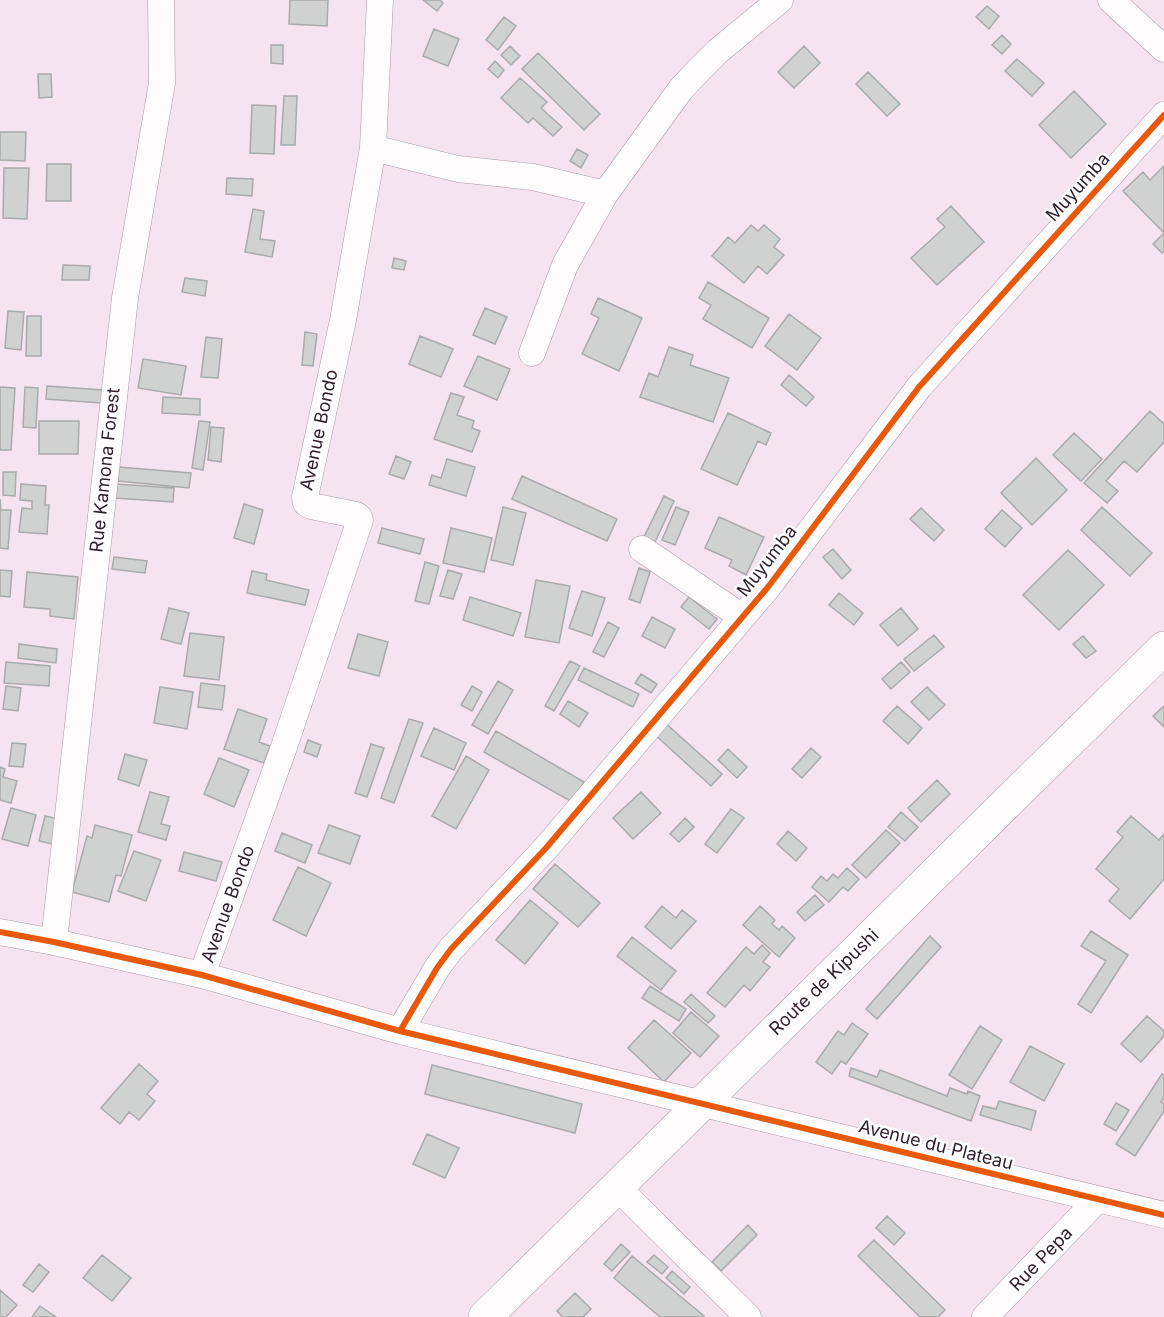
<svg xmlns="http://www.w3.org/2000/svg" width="1164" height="1317" viewBox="0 0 1164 1317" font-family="Inter,sans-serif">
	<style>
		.building { fill: #cfd2d0; stroke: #a9abaa; stroke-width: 1.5 }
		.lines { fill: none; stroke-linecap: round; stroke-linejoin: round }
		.minor-casing { stroke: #ab9ba7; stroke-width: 27 }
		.major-casing { stroke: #ab9ba7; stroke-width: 34 }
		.minor { stroke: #fefbfd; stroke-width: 26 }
		.major { stroke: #fefbfd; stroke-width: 33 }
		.cycleway-casing { stroke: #fff; stroke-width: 10 }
		.cycleway { stroke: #e8590c; stroke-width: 6 }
		.labels { text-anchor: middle; stroke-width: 5; stroke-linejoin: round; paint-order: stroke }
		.street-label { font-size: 18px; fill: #301d2c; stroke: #fff }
	</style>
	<rect width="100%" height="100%" fill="#f5e3f0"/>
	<path class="building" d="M290,0h38l-1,26 -38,-2z
		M423,0h17l3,3 -6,8z
		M987,6l12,10 -10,13 -13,-12z
		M504,17l12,9 -18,24 -12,-10z
		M434,29l25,10 -11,27 -25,-10z
		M1002,35l9,9 -9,10 -10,-9z
		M271,45h12v19l-12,-1z
		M510,46l10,10 -9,9 -10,-10z
		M804,46l16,17 -26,25 -16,-16z
		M538,53l62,61 -16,16 -62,-61z
		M1017,59l27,24 -12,13 -27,-25z
		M495,61l9,9 -6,8 -10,-9z
		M868,72l32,32 -13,12 -31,-32z
		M38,74h13l1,23 -13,1z
		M520,78l27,24 -6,6 21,19 -9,9 -20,-18 -5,5 -27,-25z
		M1074,91l32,33 -35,34 -32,-33z
		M284,96h13l-2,49h-14z
		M252,105l24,1 -2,48 -24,-1z
		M0,132h26l-1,29 -25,-1z
		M577,149l11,6 -7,13 -11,-7z
		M47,164h24v37h-25z
		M1164,166v85l-2,2 -9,-9 11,-11 -41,-42 20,-19 7,8z
		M4,168h25l-2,51 -24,-1z
		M227,178l26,1 -1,17 -26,-2z
		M951,206l33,36 -47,43 -26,-27 34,-31 -8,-8z
		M253,209l11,2 -4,28 15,2 -3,16 -27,-5z
		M751,225l7,6 6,-6 16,14 -6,8 10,8 -17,19 -9,-8 -14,17 -32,-27 16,-19 7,6z
		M394,258l12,3 -2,9 -12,-2z
		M63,265l27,1 -1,14h-27z
		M185,278l22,3 -2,15 -23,-4z
		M708,282l61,36 -17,30 -49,-29 8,-14 -12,-7z
		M598,298l44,20 -23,53 -37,-17 17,-36 -8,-4z
		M485,308l22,9 -12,27 -22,-9z
		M8,311l16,1 -3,38 -16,-2z
		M789,314l32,24 -24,32 -32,-24z
		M27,316h14v40h-15z
		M305,332l12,2 -4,32 -11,-1z
		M420,336l33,13 -12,28 -32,-13z
		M206,337l16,2 -4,39 -17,-1z
		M669,347l24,8 -3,10 39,13 -16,44 -73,-25 9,-24 9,4z
		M478,356l32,13 -13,31 -33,-14z
		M143,359l43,7 -5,29 -43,-7z
		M789,375l25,22 -8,9 -25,-21z
		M47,386l56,4 -2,13 -55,-4z
		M0,387l15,1 -4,62h-11z
		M25,387l13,1 -2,40 -13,-1z
		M451,393l13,4 -7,18 17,6 -2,7 8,3 -8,21 -38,-13z
		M163,397l37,2v16l-38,-2z
		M1150,411l14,13v18l-27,30 -13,-11 -18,20 12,10 -11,12 -23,-20z
		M728,413l43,20 -5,12 -8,-4 -21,44 -36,-16z
		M39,421h40l-1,33h-39z
		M199,421l11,1 -7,48 -11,-2z
		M211,427l13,1 -3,34 -13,-2z
		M1074,433l28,26 -21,22 -28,-26z
		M396,456l15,6 -7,17 -15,-5z
		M1036,458l31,32 -35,35 -31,-32z
		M447,459l28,8 -9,29 -37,-11 3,-10 9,3z
		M119,467l72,6 -2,15 -71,-7z
		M3,472h13l-1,24 -12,-1z
		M522,476l95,43 -10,22 -95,-42z
		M21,484l25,2 -1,19h4l-2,29 -28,-2 3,-24 10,1v-8l-12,-1z
		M116,484l58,4 -1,14 -58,-4z
		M664,496l10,5 -19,41 -11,-5z
		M0,499l1,11h10l-3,39 -8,-1z
		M244,504l19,6 -9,34 -20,-6z
		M503,507l23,6 -13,52 -22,-5z
		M676,507l13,5 -14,33 -13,-5z
		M1102,507l50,46 -22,23 -49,-46z
		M921,508l23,22 -10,11 -24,-22z
		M1002,510l20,18 -17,19 -20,-18z
		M719,517l45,20 -18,38 -17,-9 3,-6 -27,-12z
		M382,528l42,11 -4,15 -42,-11z
		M451,528l41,10 -8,34 -41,-9z
		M833,549l18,21 -9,9 -19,-22z
		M1068,550l36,35 -45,45 -36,-35z
		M114,557l33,4 -2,12 -33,-4z
		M425,562l14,4 -10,38 -14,-3z
		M639,568l11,4 -10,31 -11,-4z
		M0,570l12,1 -2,26 -10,-1z
		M448,570l14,4 -9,25 -13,-3z
		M252,571l15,3 -1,6 43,10 -4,15 -58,-12z
		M27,572l51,5 -4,42 -24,-3v-7l-26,-2z
		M536,580l34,6 -11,57 -34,-6z
		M582,591l23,7 -13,38 -23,-8z
		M839,593l24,20 -9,12 -25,-20z
		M470,597l51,16 -8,23 -50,-16z
		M689,597l28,22 -8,10 -28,-22z
		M169,608l20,5 -8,31 -20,-5z
		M901,608l17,21 -20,17 -18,-21z
		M652,617l23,12 -10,19 -23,-12z
		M608,622l11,6 -15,29 -11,-5z
		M190,633l34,4 -5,43 -35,-4z
		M358,634l30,8 -9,34 -31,-8z
		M934,635l10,12 -30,24 -10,-12z
		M1083,636l13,15 -10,7 -13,-14z
		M19,644l38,5 -1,14 -38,-5z
		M570,661l10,5 -26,45 -9,-5z
		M6,662l44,4 -1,20 -45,-3z
		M901,662l9,10 -19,17 -9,-10z
		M584,668l55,26 -6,13 -55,-27z
		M641,674l16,10 -6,9 -16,-10z
		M498,681l15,9 -25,44 -16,-9z
		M201,683l24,3 -3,24 -24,-3z
		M6,686l15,2 -3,23 -15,-2z
		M472,686l10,6 -10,19 -11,-6z
		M160,687l33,5 -6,37 -33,-6z
		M927,687l18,18 -16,15 -18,-18z
		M568,701l20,12 -9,14 -19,-13z
		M897,706l25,22 -14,16 -25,-23z
		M1164,706v21l-11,-11z
		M238,709l29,10 -8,23 11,4 -6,17 -40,-14z
		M409,719l14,4 -29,80 -13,-5z
		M663,721l59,53 -11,12 -58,-53z
		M434,728l32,15 -12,27 -33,-14z
		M496,731l88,51 -12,20 -88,-50z
		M308,740l13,5 -4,12 -13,-5z
		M12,743l14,1 -3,23 -14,-1z
		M371,744l13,4 -17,49 -12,-4z
		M811,748l10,9 -19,21 -10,-9z
		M728,749l19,18 -10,11 -19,-18z
		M125,754l22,6 -8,26 -21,-7z
		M466,756l23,14 -33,59 -24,-13z
		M219,758l30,12 -15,37 -30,-13z
		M0,767l5,2 -2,8 14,4 -6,22 -11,-3z
		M937,780l13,14 -29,28 -13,-14z
		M150,792l19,5 -8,27 9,2 -4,14 -28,-8z
		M641,792l20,21 -28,26 -20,-21z
		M11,808l25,7 -8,31 -26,-7z
		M731,809l13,9 -27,35 -12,-9z
		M901,812l17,15 -13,14 -17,-14z
		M45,816l14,3 -6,25 -14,-3z
		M1131,816l28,24 5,-6v45l-34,40 -21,-18 10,-12 -23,-20 27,-32 -6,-5z
		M685,818l9,9 -15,15 -9,-8z
		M95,825l37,10 -11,41 -5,-1 -7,27 -37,-10 15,-56 5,2z
		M329,825l31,11 -10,28 -32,-11z
		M886,830l14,13 -34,35 -14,-13z
		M788,831l19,17 -11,13 -19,-17z
		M282,833l30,12 -7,18 -30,-12z
		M134,851l27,9 -15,41 -28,-10z
		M184,852l38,10 -6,19 -37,-10z
		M555,864l45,39 -22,24 -45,-38z
		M298,867l33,16 -25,53 -33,-16z
		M847,868l12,11 -11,12 -5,-4 -14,15 -17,-15 9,-11 6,5 6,-7 5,4z
		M815,895l9,10 -19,16 -8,-9z
		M530,900l28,23 -33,41 -29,-24z
		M662,906l14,12 6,-8 14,11 -25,28 -26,-22z
		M760,906l15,14 -3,4 7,6 3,-4 13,12 -16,19 -36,-32z
		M1091,931l37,24 -37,58 -13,-9 28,-43 -25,-15z
		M930,936l11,11 -64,72 -11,-10z
		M632,937l44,34 -15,19 -44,-34z
		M762,945l8,8 -7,9 7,5 -20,24 -6,-6 -19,22 -18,-14 39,-46 8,7z
		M650,986l36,23 -7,12 -37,-23z
		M691,994l24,22 -7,7 -24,-21z
		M691,1012l28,24 -19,21 -27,-24z
		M1147,1016l17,15v5l-23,26 -20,-18z
		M654,1020l37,33 -27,29 -36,-34z
		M852,1023l16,11 -22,30 -5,-3 -9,13 -16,-12 22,-31 6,4z
		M980,1026l22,14 -30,49 -23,-14z
		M1030,1046l34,18 -20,37 -34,-19z
		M139,1064l19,17 -11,13 8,7 -16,19 -10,-8 -9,12 -19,-16z
		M432,1065l150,39 -7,29 -150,-39z
		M851,1068l26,9 3,-7 67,26 3,-8 17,6 1,-3 12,5 -9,25 -122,-45z
		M1162,1074l2,1v23l-3,4 3,2v7l-29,45 -19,-12z
		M999,1101l37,10 -5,19 -51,-15 3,-9 13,3z
		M1116,1103l13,7 -13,21 -12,-7z
		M427,1134l32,14 -14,30 -32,-14z
		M887,1216l18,17 -11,12 -18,-17z
		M748,1225l9,10 -36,36 -9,-9z
		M874,1240l71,70 -7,7h-18l-62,-61z
		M621,1244l9,8 -18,19 -8,-7z
		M102,1255l29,23 -19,23 -29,-23z
		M654,1255l14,12 -6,7 -15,-12z
		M632,1256l72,60 -1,1h-43l-46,-39z
		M39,1264l10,8 -16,20 -10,-7z
		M672,1271l18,16 -6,7 -18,-16z
		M0,1290l17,15 -11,12h-6z
		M575,1293l16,16 -8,8h-20l-6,-6z
		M40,1306l16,11h-24z"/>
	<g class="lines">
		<defs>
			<path id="minor" d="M1111,0l53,49
				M373,148l85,21 75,8 72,17
				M532,353l33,-88 40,-71 76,-105 17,-18 20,-20 62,-51
				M642,549l100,68
				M0,932l54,10 148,33 198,56 764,184
				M54,942l71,-644 37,-215 -1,-83
				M202,975l82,-228 76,-227 -1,-3 -3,-2 -45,-9 -5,-3 -1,-6 38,-177 30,-172 7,-148
				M400,1031l37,-63 14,-19 95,-101 222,-261 151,-200 245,-272
				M617,1187l131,130
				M985,1317l112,-117"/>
			<path id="major" d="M485,1317l679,-669"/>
		</defs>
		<use href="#minor" class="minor-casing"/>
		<use href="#major" class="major-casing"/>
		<use href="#minor" class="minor"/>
		<use href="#major" class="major"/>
		<defs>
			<path id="cycleway" d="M0,932l54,10 148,33 198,56 764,184
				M400,1031l37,-63 14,-19 95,-101 222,-261 151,-200 245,-272"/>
		</defs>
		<use href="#cycleway" class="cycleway-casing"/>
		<use href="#cycleway" class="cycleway"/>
	</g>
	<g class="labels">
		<g class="street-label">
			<text transform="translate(1078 187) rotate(-48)" y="6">Muyumba</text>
			<text transform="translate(319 430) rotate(-78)" y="6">Avenue Bondo</text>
			<text transform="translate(105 470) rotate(-84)" y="6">Rue Kamona Forest</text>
			<text transform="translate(767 561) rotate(-52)" y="6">Muyumba</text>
			<text transform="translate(228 904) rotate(-70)" y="6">Avenue Bondo</text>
			<text transform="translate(824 982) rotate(-44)" y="6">Route de Kipushi</text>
			<text transform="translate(936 1145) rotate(14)" y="6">Avenue du Plateau</text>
			<text transform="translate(1041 1259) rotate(-46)" y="6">Rue Pepa</text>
		</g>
	</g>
</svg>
